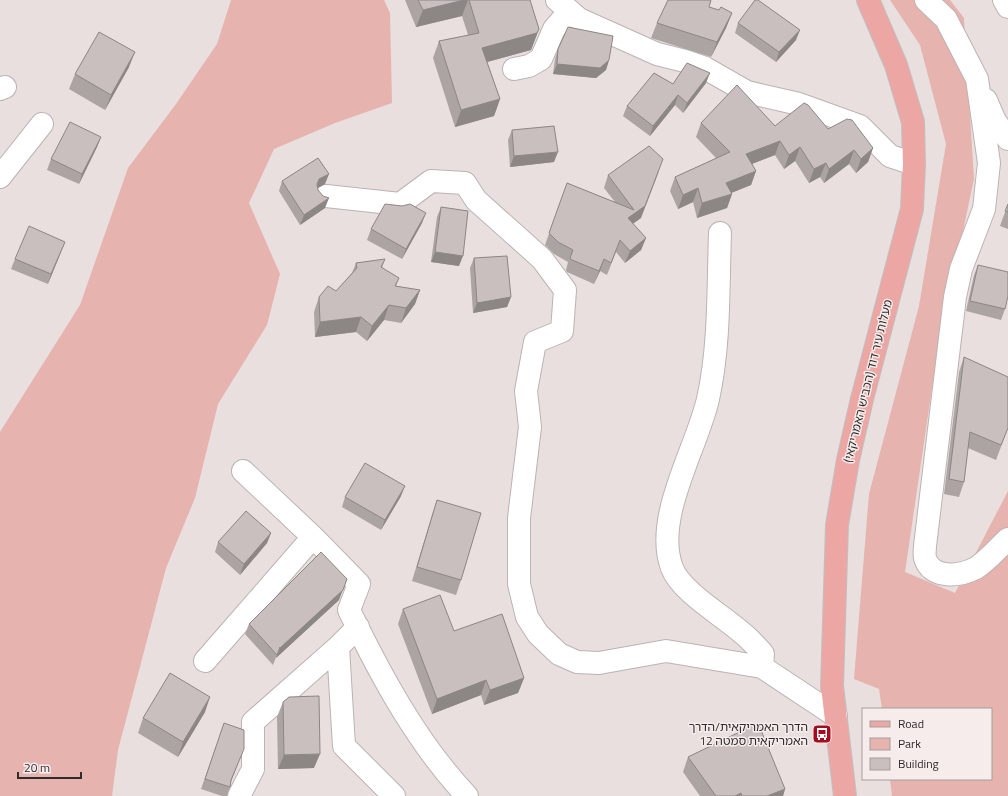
<svg xmlns="http://www.w3.org/2000/svg" width="1008" height="796" viewBox="0 0 1008 796" font-family="'Titillium Web','Noto Sans Hebrew',sans-serif">
	<style>
		.green { fill: #e6b3af }
		.lines { fill: none; stroke-linecap: round; stroke-linejoin: round }
		.minor-casing { stroke: #bcb3b3; stroke-width: 24 }
		.major-casing { stroke: #c1c0c0; stroke-width: 24 }
		.minor { stroke: #fff; stroke-width: 22 }
		.major { stroke: #eca6a3; stroke-width: 22 }
		.wall { fill: #aca4a3 }
		.shaded-wall { fill: #8c8685 }
		.building { fill: #c8bfbe; stroke: #8c8685 }
		.labels { text-anchor: middle; stroke-width: 3; stroke-linejoin: round; paint-order: stroke }
		.street-label { font-size: 12px; fill: #2f2c2c; stroke: #f5eceb }
		.poi-label { font-size: 12px; fill: #2f2c2c; stroke: #f5eceb; text-anchor: end }
	</style>
	<rect width="100%" height="100%" fill="#e8dfde"/>
	<path class="green" d="M231,0h153l6,13 2,90 -57,20 -61,26 -25,54 31,71 -13,51 -49,79 -23,94 -29,70 -48,182 -6,46h-112v-364l80,-127 48,-137 48,-64 41,-60z
		M890,0h60l14,18 10,161 -37,175 -32,218 50,21 53,-102v305h-116l-2,-17h101v-70h-109l-3,-20 -25,-10 15,-185 50,-188 27,-162 -26,-99z"/>
	<g class="lines">
		<defs>
			<path id="minor" d="M557,0l22,19 78,35 28,7 20,7 42,24 52,12 61,22 30,30 24,8
				M926,0l20,19 31,60 12,84 -5,46 -23,60 -6,28 -30,249c0,3 -1,8 0,12 6,22 36,18 51,10 11,-7 22,-20 32,-29
				M1004,0l4,7
				M514,69l15,-3 12,-7 13,-30 15,-17
				M0,89l5,-2
				M986,100l9,21 13,18
				M0,177l42,-53
				M326,196l74,8 31,-23 34,2 11,17 66,59 23,31 -3,41 -27,11 -9,49 4,36 -11,91v66l8,33 11,17 21,20 18,8 22,1 67,-12 96,16 74,49
				M720,233c-2,55 0,112 -12,166 -11,49 -55,119 -36,169 10,26 56,50 77,71 5,5 10,10 14,15l-1,13
				M243,471l70,66 46,47 -10,26c32,66 68,133 118,186
				M358,627l-20,20 6,99 50,50
				M205,661l108,-124
				M239,796l14,-27v-47l85,-75"/>
			<path id="major" d="M845,796l-13,-110 5,-161 11,-65 14,-61 50,-190 2,-45 -1,-42 -17,-57 -28,-65"/>
		</defs>
		<use href="#minor" class="minor-casing"/>
		<use href="#major" class="major-casing"/>
		<use href="#minor" class="minor"/>
		<use href="#major" class="major"/>
	</g>
	<path class="wall" d="M405,0h125l9,29 -8,21 -44,12 13,37 -6,17 -39,11 -22,-69 6,-17 29,-6 -6,-19 -46,11z
		M709,7l10,3 13,3 -6,15 -15,29 -60,-19 6,-15z
		M738,23l58,17 -20,22 -41,-29z
		M558,49l51,11 -3,10 -10,8 -43,-4 2,-15z
		M129,67l-24,43 -36,-21 6,-15z
		M706,83l-23,30 -8,-8 -25,31 -27,-20 4,-10 46,-22z
		M701,123l74,3 53,3 45,19 -5,14 -12,11 -7,-9 -25,19 -4,-6 -11,6 -14,-22 -11,8 -9,-14 -23,9 4,7 -5,14 -20,8 1,1 -5,14 -30,10 -4,-16 -15,7 -8,-18 5,-14 41,-19 -20,-21z
		M512,130l42,32 -44,5 -2,-27z
		M101,137l-4,10 -18,37 -32,-14 4,-11z
		M608,175l33,43 -8,6 13,14 -5,12 -16,13 -9,-11 -9,23 -7,-4 -6,13 -27,-12 -1,-2 2,-8 -14,-8 -9,-9 22,-62 48,19 -11,-14z
		M282,181l43,3 -7,4v2l7,18 -25,17 -21,-34z
		M1008,204v25l-8,-3z
		M441,207l18,59 -28,-4 6,-45z
		M422,223l-20,36 -35,-19 4,-11z
		M65,242l-17,42 -37,-15 4,-10z
		M474,258l37,39 -4,10 -34,6 -3,-45z
		M385,259l-3,9 17,10 -3,8 24,4 -5,14 -14,19 -17,-3 -17,21 -11,-9 -41,5 -1,-25 5,-15 17,-6 16,-18 4,-10z
		M978,265l27,44 -4,11 -35,-9 8,-36z
		M964,357l44,71 -12,32 -28,-12 -4,34 -5,15 -15,-3 15,-122z
		M401,496l-20,34 -39,-23 3,-10z
		M437,500l24,80 -5,15 -44,-14 20,-66z
		M271,533l-4,10 -27,32 -25,-23 3,-10z
		M339,600l-63,58v-1l-3,8 -28,-31 4,-10z
		M403,609l51,22 70,47 -6,15 -34,12 -3,-10 -49,19 -34,-90z
		M283,702l31,66 -36,1 -1,-52z
		M205,712l-27,45 -40,-24 5,-15z
		M224,723l16,36 -9,23 -1,5 -3,9h-5l-21,-7z
		M688,757l97,32 -2,7h-83l-17,-24z"/>
	<path class="shaded-wall" d="M464,0h4l-6,16 -46,11 7,-17z
		M732,13l-6,15 -15,29 6,-15z
		M539,29l-8,21 -55,15 6,-17z
		M800,30l-4,10 -20,22 3,-10z
		M135,52l-6,15 -24,43 6,-15z
		M609,60l-3,10 -10,8 -43,-4 4,-10z
		M710,73l-4,10 -23,30 4,-10z
		M678,95l-3,10 -25,31 3,-10z
		M500,99l-6,17 -39,11 6,-17z
		M101,137l-4,10 -18,37 3,-10z
		M780,141l-5,14 -34,13 5,-14z
		M800,147l-5,14 -11,8 5,-14z
		M873,148l-5,14 -12,11 5,-14z
		M854,150l-5,14 -25,19 5,-14z
		M558,152l-4,10 -44,5 4,-11z
		M826,163l-6,14 -11,6 5,-14z
		M659,171l-18,47 -18,12 5,-12z
		M756,171l-5,14 -30,12 5,-14z
		M329,174l-4,10 -9,5 3,-10z
		M698,188l-5,14 -15,7 5,-14z
		M732,194l-5,14 -30,10 5,-15z
		M329,198l-4,10 -25,17 4,-10z
		M426,213l-4,10 -20,36 4,-10z
		M646,238l-5,12 -16,13 5,-12z
		M65,242l-4,10 -13,32 3,-10z
		M435,252l28,4 -4,10 -28,-4z
		M604,259l-4,12 -6,13 5,-13z
		M420,290l-5,14 -14,19 5,-15z
		M511,297l-4,10 -34,6 4,-10z
		M389,305l-5,15 -17,21 5,-15z
		M361,317l-5,15 -41,5 5,-15z
		M405,486l-4,10 -20,34 4,-10z
		M271,533l-4,10 -27,32 4,-11z
		M347,579l-8,21 -63,58 4,-10z
		M524,678l-6,15 -34,12 6,-15z
		M486,680l-5,15 -49,19 5,-15z
		M210,697l-5,15 -27,45 5,-15z
		M320,754l-6,14 -36,1 6,-14z
		M785,789l-2,7h-16z
		M741,793l-1,3h-5z"/>
	<path class="building" d="M418,0h46l-41,10z
		M469,0h61l9,29 -2,4 -55,15 18,51 -39,11 -22,-69 40,-8z
		M668,0h43l-2,7 10,3 2,-3 11,6 -15,29 -60,-19z
		M755,0h3l42,30 -21,22 -41,-29z
		M568,27l45,9 -4,24 -9,8 -43,-4 1,-15z
		M99,32l36,20 -24,43 -36,-21z
		M687,63l23,10 -23,30 -9,-8 -25,31 -26,-20 27,-33 19,11z
		M737,85l38,41 29,-23 4,2 20,24 19,-10 5,1 21,28 -12,11 -7,-9 -25,19 -3,-6 -12,6 -14,-22 -11,8 -9,-14 -34,13 10,17 -30,12 6,11 -30,9 -4,-15 -15,7 -8,-18 55,-25 -29,-29z
		M70,122l31,15 -19,37 -31,-15z
		M554,126l4,26 -44,4 -2,-26z
		M649,146l14,13 -18,47 -17,12 18,20 -16,13 -10,-11 -9,23 -7,-4 -5,12 -27,-11 -2,-2 3,-8 -15,-8 -9,-9 18,-50 67,27 -26,-35z
		M318,158l11,16 -10,5 -2,5 1,6 5,6 6,2 -25,17 -22,-34z
		M385,204l17,2 8,-2 16,9 -20,36 -35,-20z
		M1008,204v8l-3,-1z
		M441,207l27,4 -5,45 -28,-4z
		M29,226l36,16 -14,32 -36,-15z
		M507,256l4,41 -34,6 -3,-45z
		M385,259l-4,8 18,11 -4,8 25,4 -14,18 -17,-3 -17,21 -11,-9 -41,5 -1,-25 9,-11 8,5 21,-23 -1,-5z
		M978,265l30,7v24l-3,13 -35,-8z
		M964,357l44,20v51l-7,17 -31,-13 -6,50 -15,-3z
		M365,463l40,23 -20,34 -40,-23z
		M437,500l44,13 -20,67 -44,-13z
		M246,511l25,22 -27,31 -26,-22z
		M321,552l26,27 -4,11 -63,58v-1l-3,8 -28,-31z
		M440,595l14,36 48,-17 22,64 -34,12 -4,-10 -49,19 -34,-90z
		M170,673l40,24 -27,45 -40,-24z
		M319,696l1,58 -36,1 -1,-53 6,-5z
		M224,723l20,7v19l-13,31 -1,7 -25,-8z
		M758,723l27,66 -18,7h-25l-1,-3 -6,3h-19l-28,-39z"/>
	<defs>
		<symbol id="bus-square" viewBox="-11 -11 22 22"><rect x="-9" y="-9" width="18" height="18" rx="4" fill="#a50c1e" stroke="#f5eceb"/><path d="M-5-6H5V4H4V6H2V4H-2V6H-4V4H-5ZM-3.5-4V0h7V-4ZM-3.5 1.2v1.5H-2V1.2ZM2 1.2v1.5H3.5V1.2Z" fill="#fff"/></symbol>
	</defs>
	<g fill-rule="evenodd">
		<use href="#bus-square" x="811" y="723" width="22" height="22"/>
	</g>
	<g class="labels">
		<g class="street-label">
			<text transform="translate(868 381) rotate(-76)" y="4">מעלות עיר דוד (הכביש האמריקאי)</text>
		</g>
		<g class="poi-label">
			<text x="808" y="731">הדרך האמריקאית/הדרך<tspan x="808" dy="14">האמריקאית סמטה 12</tspan></text>
		</g>
	</g>
	<rect x="862" y="708" width="130" height="72" fill="#f5eceb" stroke="#a69f9f"/>
	<rect x="870" y="721" width="20" height="6" fill="#eca6a3" stroke="#a69f9f"/>
	<text x="898" y="728" font-size="12" fill="#2f2c2c">Road</text>
	<rect x="870" y="738" width="20" height="12" fill="#e6b3af" stroke="#a69f9f"/>
	<text x="898" y="748" font-size="12" fill="#2f2c2c">Park</text>
	<rect x="870" y="758" width="20" height="12" fill="#c8bfbe" stroke="#a69f9f"/>
	<text x="898" y="768" font-size="12" fill="#2f2c2c">Building</text>
	<path d="M18 772v6h63v-6" fill="none" stroke="#2f2c2c" stroke-width="2"/>
	<text x="24" y="772" font-size="12" fill="#2f2c2c" stroke="#f5eceb" stroke-width="3" paint-order="stroke">20 m</text>
</svg>
